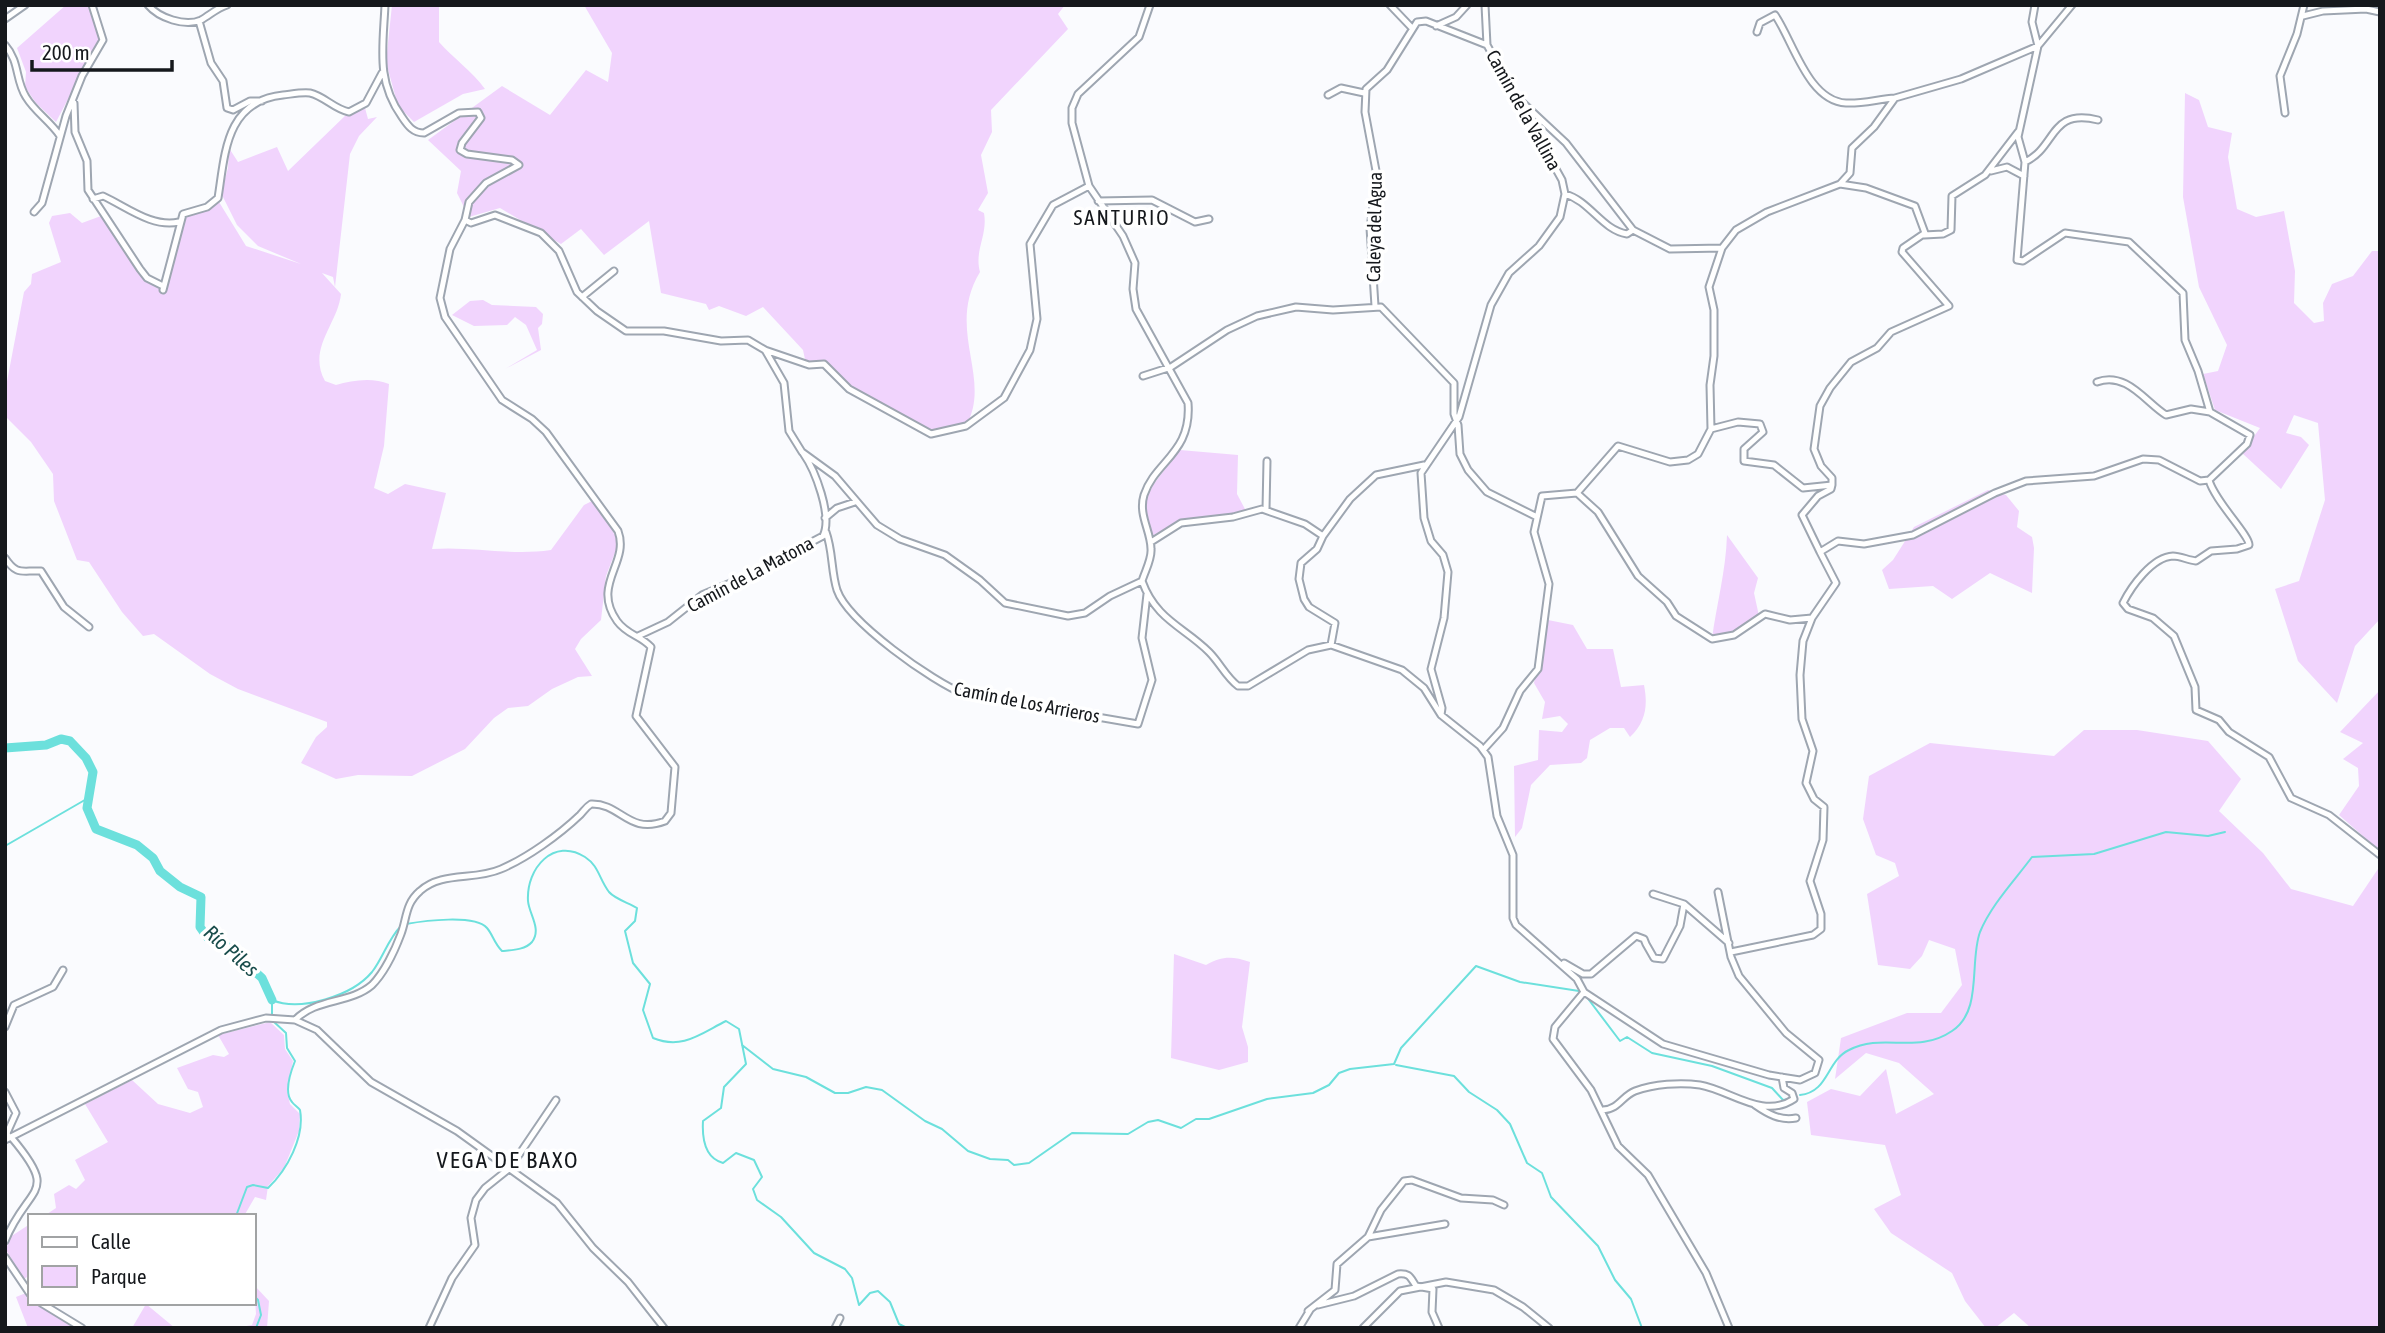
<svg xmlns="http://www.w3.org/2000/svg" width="2385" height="1333" viewBox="0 0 2385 1333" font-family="'Asap Condensed',sans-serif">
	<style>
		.green { fill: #f1d4fd }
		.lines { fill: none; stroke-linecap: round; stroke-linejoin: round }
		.stream { stroke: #6ce0dc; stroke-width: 2 }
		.river { stroke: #6ce0dc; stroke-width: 9 }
		.minor-casing { stroke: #9ea6b1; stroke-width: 9 }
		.minor { stroke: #fff; stroke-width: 5 }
		.labels { text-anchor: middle; stroke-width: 7; stroke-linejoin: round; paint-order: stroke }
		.street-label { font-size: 19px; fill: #15181c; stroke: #fff }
		.neighbourhood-label { font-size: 21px; letter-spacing: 2px; fill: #15181c; stroke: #fff }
		.water-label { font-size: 21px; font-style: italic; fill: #1a4d4c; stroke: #fff }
		.quarter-label { font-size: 23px; letter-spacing: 2px; fill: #15181c; stroke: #fff }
	</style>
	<rect width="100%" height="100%" fill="#fafbfe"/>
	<path class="green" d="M66,5h22l12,33 -44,84 -20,-19 -11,-16 1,-15 -9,-24z
		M392,5h47v37c15,17 33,29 46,47l-22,5 -49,28 -16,-16 -12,-44z
		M584,5h481l-7,9 10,15 -77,81 1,22 -11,23 7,38 -10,17 6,3c4,22 -10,37 -4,59 -35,58 13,106 -14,154l-35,8 -82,-45 -25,-28 -18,3 -3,-14 -40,-43 -17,9 -27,-10 -10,4 -3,-6 -45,-11 -12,-72 -45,34 -23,-26 -20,15 -61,-36 -31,9 -12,-24 4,-22 -33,-31 74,-54 48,29 36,-45 22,12 4,-29z
		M2185,93l14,7 9,27 24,6 -4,24 9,52 19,8 28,-6 11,60 -1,32 20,20 10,-2 -1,-18 9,-19 21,-8 19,-25h8v368l-25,27 -18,57 -39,-42 -23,-72 24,-8 26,-81 -7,-77 -24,-8 -8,18 15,4 8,8 -28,44 -39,-36 18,-25 -45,-18 -12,-36 15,-3 9,-26 -28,-58 -16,-90z
		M365,108l3,11 9,-2 -18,19 -9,18 -15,133 -2,-10 -11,-4 19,21c-3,30 -34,54 -16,87l11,4c16,-5 37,-8 53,-1l-5,62 -10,42 14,6 17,-10 41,9 -14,56c40,-3 78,7 119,1l33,-45 10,-5 25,42 -13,34 -5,44 -20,19 -6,10 17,27 -14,1 -26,12 -24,17 -20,2 -14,10 -29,31 -53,27 -54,-1 -22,4 -35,-16 15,-26 11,-10v-5l-89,-33 -28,-15 -56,-40 -11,2 -21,-24 -33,-50 -12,-2 -23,-59 -1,-27 -22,-32 -26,-26v-24l19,-100 7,-8 1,-10 29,-12 -12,-39 3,-7 18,-3 12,10 19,-7 33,44 29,30 4,-3 2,-20 15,-49 35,-16 27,44 55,18 -43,-18 -21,-21 -16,-32 7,-25 1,-20 9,14 39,-15 11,24 59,-57z
		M483,300l9,5 44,2 7,7 -1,10 -4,4 3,22 -36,19 32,-19 -11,-25 -11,-8 -8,8 -33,1 -22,-11 18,-14z
		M1180,450l58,5 -1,39 9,17 -69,11 -25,14c-24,-32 11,-62 28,-86z
		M1988,490l18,5 13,16 -2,16 15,10 2,11 -2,45 -42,-20 -38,26 -19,-13 -44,3 -7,-19 11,-10 21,-33z
		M1727,535l31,43 -4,15 5,23 -19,15 -28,8c4,-32 14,-68 15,-104z
		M1548,620l25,5 14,24h26l8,38 23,-2c4,20 2,37 -14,52l-6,-9h-14l-20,12 -3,18 -6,5 -31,2 -19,20 -9,43 -7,9 -1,-71 24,-6 1,-30 23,2 6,-8 -8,-8 -18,3 3,-17 -11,-19z
		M2380,690v161l-41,-36 20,-29 -1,-18 -15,-9 20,-16 -23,-11z
		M2084,730h53l71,11 33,38 -22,32 44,42 28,36 62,17 27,-40v462h-349l-17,-15 -19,15h-9l-21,-27 -13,-28 -61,-40 -17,-24 27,-14 -16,-50 -74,-10 -4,-33 24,-13 29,7 26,-27 10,45 38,-20 -35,-31 -33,-10 -31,26 6,-41 66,-25h34l21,-28 -7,-36 -26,-9 -7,16 -12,13 -32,-4 -11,-71 32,-18 -4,-13 -19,-8 -13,-36 6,-43 61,-33 124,13z
		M1174,954l32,11c16,-9 26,-9 44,-3l-8,65 6,20v15l-29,8 -48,-12z
		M270,1022l14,13 1,14 8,12 -6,30 3,13 10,10 -1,17 -15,37 -16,18 -2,14 -11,-3 -11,19h-200l12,-8 -2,-14 15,-9 7,4 9,-9 -10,-20 33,-18 -23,-38 47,-24 26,24 32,9 13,-6 -5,-15 -10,-3 -11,-21 36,-13 11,2 5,-3 -11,-19z
		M30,1224v51l-6,4 -18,-29 4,-13z
		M254,1285l15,16 -2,27h-32l17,-3 4,-11z
		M26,1293l4,10h6l42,25h-50l-12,-31z
		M146,1304l29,24h-43z"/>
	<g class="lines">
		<path class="stream" d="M5,846l85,-49
			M406,924c17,-3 69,-10 81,4 6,7 7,15 15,23 10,-1 23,-1 30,-9 10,-13 -3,-28 -4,-41 -2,-33 26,-64 57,-44 14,9 14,22 24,35 6,7 20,11 28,16l-2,13 -10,10 8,32 17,21 -7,26 10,28c29,12 47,-4 73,-17l13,8 7,35 -22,23 -3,21 -18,13c-1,17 2,37 20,42l13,-10 18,7 8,17 -9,12 4,11 24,17 33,36 31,16 7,9 7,27 11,-12 8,-2 12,11 9,22 8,4
			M1586,996l34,45 7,-4 25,16 60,13 60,22 11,12 6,-1
			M272,1016v-16c28,12 80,-4 100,-28 11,-14 16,-33 29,-46
			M742,1045l31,24 33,8 29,16h13l18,-6 16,3 43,31 17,8 26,22 22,8 18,1 6,5 15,-2 43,-30 56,1 20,-12 10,-2 23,8 15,-9h13l58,-20 46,-6 16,-8 10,-12 11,-4 44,-5 7,-16 75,-82 44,16 59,9
			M1396,1065l58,11 15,16 28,18 13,14 17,39 15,10 9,24 47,49 17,34 16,19 11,29
			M1800,1095c29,-3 26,-34 49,-45 34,-18 68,5 103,-19 31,-20 17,-69 28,-99 11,-27 35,-52 52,-75l62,-3 72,-22 42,4 17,-4
			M236,1216l11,-29 6,-2 15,3c19,-18 37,-51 32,-78 -2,-3 -6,-5 -8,-8 -9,-10 -1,-31 3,-41l-8,-13 -1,-15 -13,-12
			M254,1296l4,4 3,15 -5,13"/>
		<path class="river" d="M5,748l41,-3 15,-6 9,2 16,17 7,14 -6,36 9,21 41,16 16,13 7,13 20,16 21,10 -1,30 7,10 13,3 42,38 10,22"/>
		<defs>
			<path id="minor" d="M148,5c11,13 37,22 53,15 9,-5 16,-12 26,-15
				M1390,5l21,22
				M2035,5l-3,17 6,24 -20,91 7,25 -8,98 6,1 42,-28 64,9 54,51 2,47 13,31 12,41 40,23 -3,9 -38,36c5,20 41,56 40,65l-12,4 -26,2 -15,10c-8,-1 -16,-5 -23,-5 -21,1 -42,31 -50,47l5,6 25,9 21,18 21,51 1,23 23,10 10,12 40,25 22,41 38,17 51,40
				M2303,16l20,-5 43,-2 14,3
				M5,19l20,-14
				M199,21l12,42 12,18 4,27 6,2 17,-9h12
				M1436,26l20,-9 11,-12
				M1757,32l3,-9 15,-8c18,26 33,86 71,88 16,1 33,-4 49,-5
				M5,45c15,17 10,35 21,52 9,15 24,24 34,39
				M1328,95l13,-7 23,5
				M1521,101l45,42 67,87 37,19 52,-1
				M74,103l1,29 12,29 1,29 52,79 7,9 16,8
				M2285,113l-5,-37 17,-42 7,-29
				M2025,162c32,-15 24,-54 73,-42
				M1991,171l16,-4 17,9
				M1565,194c25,7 37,36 62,40l6,-4
				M93,199l10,-3c24,11 49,32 76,26
				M1098,201l54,-1 43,22 14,-3
				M34,212l8,-9 24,-87 16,-40 21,-36 -11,-35
				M465,220l6,3 24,-8 46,18 18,18 18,41 20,19 29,20h38l57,10 27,-1 17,10 19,33 5,48 13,21 33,24 42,49 23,14 45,16 35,25 25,23 63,13 17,-3 25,-17 32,-15
				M1924,235l19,-1 8,-4 1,-34 33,-21 33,-43
				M163,290l20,-76 24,-7 11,-9c7,-43 7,-97 65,-103 9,-1 19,-3 27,-2 14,3 24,16 39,19l17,-9 16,-30
				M582,297l32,-26
				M1375,306l-5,-78 7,-52 -12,-64 1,-23 21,-19 30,-48 9,-1 61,24
				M765,350l44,15 15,-1 25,25 82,45 35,-8 38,-28 26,-48 7,-31 -7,-75 23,-39 36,-19
				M1143,376l28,-9 56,-37 30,-14 39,-9 37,3 48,-3 73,76v31l4,11 2,29 8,16 19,22 48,24
				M2097,382c30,-11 49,21 69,33l25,-6 19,3
				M1711,429l27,-7 22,2 3,8 -19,17v12l30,4 29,23 29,-3 -1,4 -13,7 -16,19 18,37 18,-11 26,3 49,-9 82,-42 31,-12 68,-5 49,-17 16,1 41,21 9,-1
				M1832,485v-7l-11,-12 -7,-17 6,-43 10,-18 21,-26 26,-14 14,-16 58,-26 -47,-54 1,-4 22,-15 -10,-27 -49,-18 -26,-4
				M1577,493l21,19 40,64 29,26 9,14 36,23 22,-4 31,-21 25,6 22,-2 24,-35 -16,-31
				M1266,509l1,-48
				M825,518l12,-10 18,-6
				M826,532c7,19 5,39 11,58 11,32 96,92 127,104l174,30 14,-44 -10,-42 5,-44
				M1323,536l-6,13 -16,14 -2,16 5,20 5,8 26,16 -4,22
				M1151,542l30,-19 52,-6 29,-8 43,15 18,12 27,-37 26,-24 48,-10
				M5,558c12,18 17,12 36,13l23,36 25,20
				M1142,581c14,39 42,46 67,71 11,11 17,25 29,34h10l60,-36 23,-5 71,25 22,18 17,27 39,31 8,11 9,59 16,39v63l3,7 61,54 7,13 -29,35 -2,12 38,51 27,56 30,29 58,98 23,55
				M1142,581c3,-10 10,-22 9,-32 0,-18 -13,-34 -7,-54 11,-34 48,-42 44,-92l-52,-94 -3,-20 2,-26 -12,-27 -34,-50 -17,-63v-15l6,-14 61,-57 11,-32
				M638,636l30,-14 34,-27 43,-18 78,-41c10,-20 -8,-66 -20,-83
				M1441,715l1,-7 -11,-39 13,-51 4,-46 -5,-17 -12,-14 -7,-23 -3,-45 38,-56 32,-112 18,-32 30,-27 21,-29 5,-23 -3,-14 -75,-135 -2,-40
				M1484,749l19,-21 17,-37 18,-22 11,-85 -15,-52 8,-36 35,-3 41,-47 52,16 18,-2 10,-6 13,-25 -1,-44 4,-29v-46l-5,-23 13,-39 14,-18 31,-18 73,-28 10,-11 2,-25 22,-21 21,-29 66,-19 77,-33 34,-41
				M1684,904l45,39
				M1646,944l8,14 9,1 17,-33 4,-22 -31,-10
				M1731,952l82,-17 8,-6v-15l-11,-33 13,-41 1,-33 -10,-8 -8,-16 7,-32 -11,-32 -2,-44 3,-34 9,-23
				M1564,963l19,11h8l45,-38 8,3 2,5
				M1584,992l79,52 106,31 31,5 15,-7 4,-13 -33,-27 -47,-57 -8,-19 -13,-65
				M295,1020c21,-22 55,-16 77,-35 12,-12 23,-35 29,-51 6,-16 4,-30 19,-43 22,-20 54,-10 81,-22 26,-11 58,-34 79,-54 4,-4 6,-8 11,-11 30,-1 37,31 74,17l6,-8 4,-46 -39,-51 15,-69c-11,-12 -24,-12 -34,-26 -26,-37 13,-58 1,-90l-72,-99 -14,-13 -30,-19 -57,-83 -5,-19 10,-49 15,-29 4,-18 17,-19 33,-18 -7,-5 -45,-6 -7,-4 2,-7 19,-25 -3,-6 -19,1 -35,20c-11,0 -16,-7 -22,-16 -26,-36 -19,-69 -17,-112
				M5,1027l9,-22 39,-18 10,-17
				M5,1092l11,21 -9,20 2,5
				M1755,1105c13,9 25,16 41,13
				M1603,1110c16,-1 19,-14 32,-19 19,-7 45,-9 65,-6 30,5 63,35 94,14l-2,-6 -8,-5 -2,-11
				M5,1140l216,-110 45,-12 29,2 22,10 54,52 86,49 100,72 36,45 35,34 36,46
				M1368,1237l77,-13
				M5,1241c23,-57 56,-45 6,-104
				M5,1257l25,37
				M41,1303l41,25
				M1318,1305l36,-9 44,-22c12,-1 12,3 18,12l17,3 -1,23 7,16
				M1308,1311l27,-21 2,-26 31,-27 13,-27 23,-29 8,-1 49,18 32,2 11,5
				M429,1328l23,-50 23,-33 -4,-27 5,-18 9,-12 25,-20 46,-68
				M835,1328l5,-10
				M1299,1328l11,-18
				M1363,1328l37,-37 46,-9 48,8 29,17 26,21"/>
		</defs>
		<use href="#minor" class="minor-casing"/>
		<use href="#minor" class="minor"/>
	</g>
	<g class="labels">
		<g class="street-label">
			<text transform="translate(1524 110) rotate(61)" y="7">Camín de la Vallina</text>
			<text transform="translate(1374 227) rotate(-89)" y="7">Caleya del Agua</text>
			<text transform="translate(750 574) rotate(-28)" y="7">Camín de La Matona</text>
			<text transform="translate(1027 702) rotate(11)" y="7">Camín de Los Arrieros</text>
		</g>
		<g class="neighbourhood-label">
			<text x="1122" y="225">SANTURIO</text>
		</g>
		<g class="water-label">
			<text transform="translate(231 951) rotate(42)" y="7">Río Piles</text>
		</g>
		<g class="quarter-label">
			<text x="508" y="1168">VEGA DE BAXO</text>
		</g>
	</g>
	<rect width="2385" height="1333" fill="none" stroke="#15181c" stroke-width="14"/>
	<rect x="28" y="1214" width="228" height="91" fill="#ffffff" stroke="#a1a3a4" stroke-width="2"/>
	<rect x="42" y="1237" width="35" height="10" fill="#ffffff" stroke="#a1a3a4" stroke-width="2"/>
	<text x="91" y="1249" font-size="21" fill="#15181c">Calle</text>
	<rect x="42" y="1266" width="35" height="21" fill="#f1d4fd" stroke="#a1a3a4" stroke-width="2"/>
	<text x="91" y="1284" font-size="21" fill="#15181c">Parque</text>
	<path d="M32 60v10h140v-10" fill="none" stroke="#15181c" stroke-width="3.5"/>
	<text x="42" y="60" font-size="21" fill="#15181c" stroke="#ffffff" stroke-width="5" paint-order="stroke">200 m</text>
</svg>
